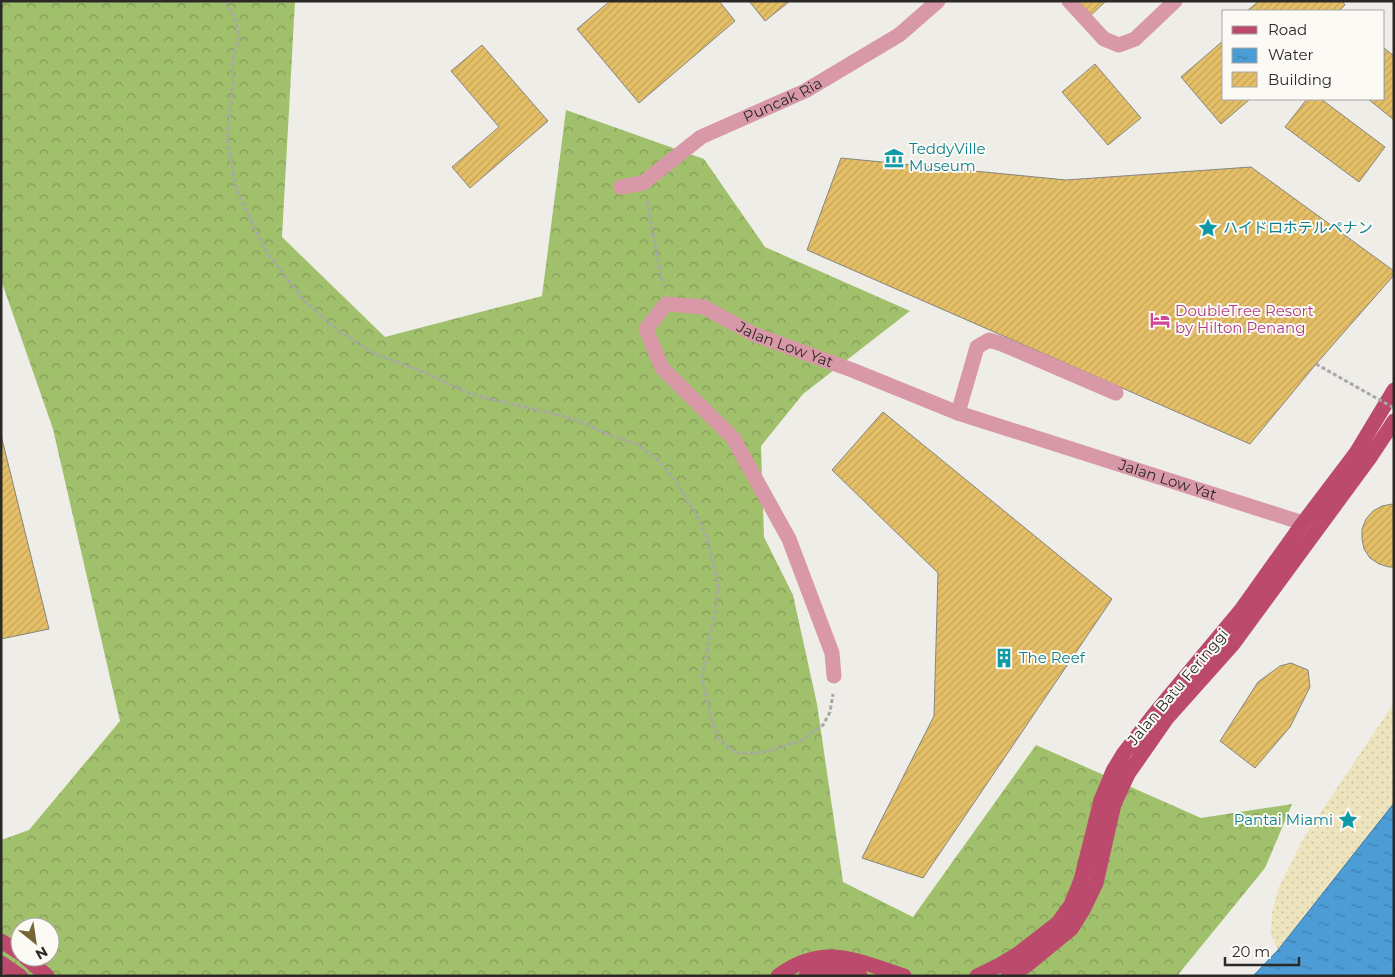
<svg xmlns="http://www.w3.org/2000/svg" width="1395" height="977" viewBox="0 0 1395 977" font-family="Montserrat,'Noto Sans JP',sans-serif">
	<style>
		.forest { fill: url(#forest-crowns); fill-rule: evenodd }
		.sand { fill: url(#sand-dots) }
		.water { fill: url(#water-ripples); stroke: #427aa1 }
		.building { fill: url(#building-hatch); stroke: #868580 }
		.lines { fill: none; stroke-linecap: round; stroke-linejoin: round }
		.path { stroke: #a9a8a4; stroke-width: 3; stroke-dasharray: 4 2.5; stroke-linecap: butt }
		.minor { stroke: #d898a7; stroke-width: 15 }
		.major { stroke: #bb4a6d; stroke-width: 15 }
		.path-bridge { stroke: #a9a8a4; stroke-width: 3; stroke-dasharray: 4 2.5; stroke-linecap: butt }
		.labels { text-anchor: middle; stroke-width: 4; stroke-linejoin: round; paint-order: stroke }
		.street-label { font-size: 15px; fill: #2a2927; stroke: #fcfaf5 }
		.culture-label { font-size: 15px; fill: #0d838f; stroke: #fcfaf5; text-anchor: start }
		.hotel-label { font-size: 15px; fill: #b23c85; stroke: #fcfaf5; text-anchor: start }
	</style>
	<defs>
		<pattern id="forest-crowns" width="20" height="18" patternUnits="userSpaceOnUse" patternTransform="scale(1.25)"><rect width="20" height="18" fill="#a1c06c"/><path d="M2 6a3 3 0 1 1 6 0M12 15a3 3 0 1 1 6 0" fill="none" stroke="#839c59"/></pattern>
		<pattern id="sand-dots" width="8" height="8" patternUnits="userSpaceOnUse" patternTransform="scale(1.25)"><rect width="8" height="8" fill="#ede4be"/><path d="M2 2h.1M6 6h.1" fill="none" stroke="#cbc4a3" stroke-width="1.8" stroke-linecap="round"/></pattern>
		<pattern id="water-ripples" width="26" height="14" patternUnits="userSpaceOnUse" patternTransform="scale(1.25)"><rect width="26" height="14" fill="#4c9cd5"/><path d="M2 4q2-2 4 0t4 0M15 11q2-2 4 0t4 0" fill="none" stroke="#3f7fad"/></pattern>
		<pattern id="building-hatch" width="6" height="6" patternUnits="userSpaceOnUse" patternTransform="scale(1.25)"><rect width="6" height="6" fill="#e4bf67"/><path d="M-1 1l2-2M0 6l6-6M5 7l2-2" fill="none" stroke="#c4a459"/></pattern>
	</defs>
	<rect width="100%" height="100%" fill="#efede8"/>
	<path class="forest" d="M1,1h294l-13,236 103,100 157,-41 24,-186 138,49 61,88 145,64 -107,83 -42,52 3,91 29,58 24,109 26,178 70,35 123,-172 165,73 91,-14 -27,64 -88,108h-1176v-136l28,-10 91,-109 -67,-292 -52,-149zM20,927h30v30h-30z"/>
	<path class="sand" d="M1394,703v100l-116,147 -7,-16 1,-22 7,-25 25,-50z"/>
	<path class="water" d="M1394,803v173h-141l25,-26z"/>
	<path class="building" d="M610,1h109l16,20 -96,82 -62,-74z
		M749,1h41l-25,20z
		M1071,1h35l-19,18z
		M1259,1h83l3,4 -6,6h-92z
		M1224,40v59h26l-29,25 -40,-47z
		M482,45l66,76 -78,67 -18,-21 47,-40 -48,-56z
		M1384,48l10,8v64l-26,-21h16z
		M1095,64l46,54 -33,27 -46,-53z
		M1307,99h14l64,48 -26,35 -74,-55z
		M841,158l225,22 185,-13 143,104v4l-78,89 -66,80 -443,-194z
		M883,412l229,187 -189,279 -61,-20 72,-142 4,-143 -106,-103z
		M1,435l48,194 -48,10z
		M1392,504h2v63h-5l-10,-3 -9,-6 -6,-9 -2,-10v-10l4,-10 7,-8 9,-5z
		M1291,663l17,7 2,17 -20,40 -35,41 -35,-27 38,-59 22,-16z"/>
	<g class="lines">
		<path class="path" d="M225,1l11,20 3,18 -7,21 1,22 -6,55 9,52 31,64 35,45 26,25 45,30 50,19 50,23 86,20 23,7 22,11 33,11 22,17 16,19 23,38 9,21 11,45 -2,22 -14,72 9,40 7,20 17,15h26l41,-13 21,-15 7,-13 3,-18
			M647,201l16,85"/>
		<g class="minor">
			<path d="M1069,1l35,38 15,6 16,-6 40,-38"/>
			<path id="s1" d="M621,187l22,-4 58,-46 104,-46 94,-56 39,-34"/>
			<path d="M958,413l19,-66 12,-7 13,4 114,49"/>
			<path id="s2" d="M834,676l-2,-23 -43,-114 -56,-101 -71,-70 -16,-39 20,-25 38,3 49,27 99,36 106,43 345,110 12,9"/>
		</g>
		<path class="major" d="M1,941l19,12
			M25,957l22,19
			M1,963l19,13
			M778,976c46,-34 79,-15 126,0
			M806,976c18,-7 36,-5 54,0
			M977,976l21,-10 20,-12 40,-31 13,-18 10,-25 20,-80 12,-29 11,-18 32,-41 85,-102 62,-87 53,-70 38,-63
			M1008,976l19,-11 44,-36 12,-19 13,-27 18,-79 14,-30 39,-56 66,-74 138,-188 23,-35"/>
		<path class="path-bridge" d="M1316,364l78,44"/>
	</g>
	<defs>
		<symbol id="museum-bare" viewBox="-9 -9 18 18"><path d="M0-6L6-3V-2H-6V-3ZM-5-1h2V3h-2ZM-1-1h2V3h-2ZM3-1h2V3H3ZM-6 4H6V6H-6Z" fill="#0f9aa8" stroke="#fcfaf5" stroke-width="2.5" paint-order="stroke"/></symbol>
		<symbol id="sight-bare" viewBox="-9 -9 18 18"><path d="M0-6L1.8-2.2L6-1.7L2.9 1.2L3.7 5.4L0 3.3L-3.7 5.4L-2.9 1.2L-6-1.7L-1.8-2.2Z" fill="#0f9aa8" stroke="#fcfaf5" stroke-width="2.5" paint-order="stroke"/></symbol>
		<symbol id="hotel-bare" viewBox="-9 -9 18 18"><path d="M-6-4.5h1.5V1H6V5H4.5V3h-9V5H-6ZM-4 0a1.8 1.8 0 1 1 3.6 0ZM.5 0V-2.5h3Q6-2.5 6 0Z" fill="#d1479c" stroke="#fcfaf5" stroke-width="2.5" paint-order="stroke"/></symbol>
		<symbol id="building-bare" viewBox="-9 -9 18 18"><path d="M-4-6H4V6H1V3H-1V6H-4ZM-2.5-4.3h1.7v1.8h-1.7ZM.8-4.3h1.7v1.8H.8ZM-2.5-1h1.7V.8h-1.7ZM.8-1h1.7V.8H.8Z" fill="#0f9aa8" stroke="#fcfaf5" stroke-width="2.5" paint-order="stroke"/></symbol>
	</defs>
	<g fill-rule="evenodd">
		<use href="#museum-bare" x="880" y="144" width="28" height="28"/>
		<use href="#sight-bare" x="1194" y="214" width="28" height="28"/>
		<use href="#hotel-bare" x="1146" y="306" width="28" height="28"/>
		<use href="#building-bare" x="990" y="644" width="28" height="28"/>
		<use href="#sight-bare" x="1334" y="806" width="28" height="28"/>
	</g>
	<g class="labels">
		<g class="street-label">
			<text dy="5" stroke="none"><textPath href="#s1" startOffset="186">Puncak Ria</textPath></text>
			<text dy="5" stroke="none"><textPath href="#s2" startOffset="562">Jalan Low Yat</textPath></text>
			<text dy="5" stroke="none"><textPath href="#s2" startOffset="968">Jalan Low Yat</textPath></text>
			<text transform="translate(1178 687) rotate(-50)" y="5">Jalan Batu Feringgi</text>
		</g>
		<g class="culture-label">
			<text x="909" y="154">TeddyVille<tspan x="909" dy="17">Museum</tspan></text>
			<text x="1223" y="233">ハイドロホテルペナン</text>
			<text x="1019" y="663">The Reef</text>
			<text x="1333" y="825" text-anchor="end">Pantai Miami</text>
		</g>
		<g class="hotel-label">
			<text x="1175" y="316">DoubleTree Resort<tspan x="1175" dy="17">by Hilton Penang</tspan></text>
		</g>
	</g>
	<rect width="1395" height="977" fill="none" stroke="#2a2927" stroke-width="5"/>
	<rect x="1222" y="10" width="162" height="90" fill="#fcfaf5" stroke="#a8a6a3"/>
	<rect x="1232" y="26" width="25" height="8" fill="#bb4a6d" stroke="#a8a6a3"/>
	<text x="1268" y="35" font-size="15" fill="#2a2927">Road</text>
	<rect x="1232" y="48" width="25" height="15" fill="url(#water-ripples)" stroke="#a8a6a3"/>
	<text x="1268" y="60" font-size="15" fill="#2a2927">Water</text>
	<rect x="1232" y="72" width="25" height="15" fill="url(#building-hatch)" stroke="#a8a6a3"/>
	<text x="1268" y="85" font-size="15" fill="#2a2927">Building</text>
	<g transform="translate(35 942) rotate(150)"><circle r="24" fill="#fcfaf5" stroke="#a8a6a3"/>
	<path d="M0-4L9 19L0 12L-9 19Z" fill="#746533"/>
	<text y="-8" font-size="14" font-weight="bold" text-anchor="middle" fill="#2a2927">N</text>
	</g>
	<path d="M1225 957v8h74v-8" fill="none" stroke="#2a2927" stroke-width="2.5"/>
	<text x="1232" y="957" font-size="15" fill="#2a2927" stroke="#fcfaf5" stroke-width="4" paint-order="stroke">20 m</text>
</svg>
